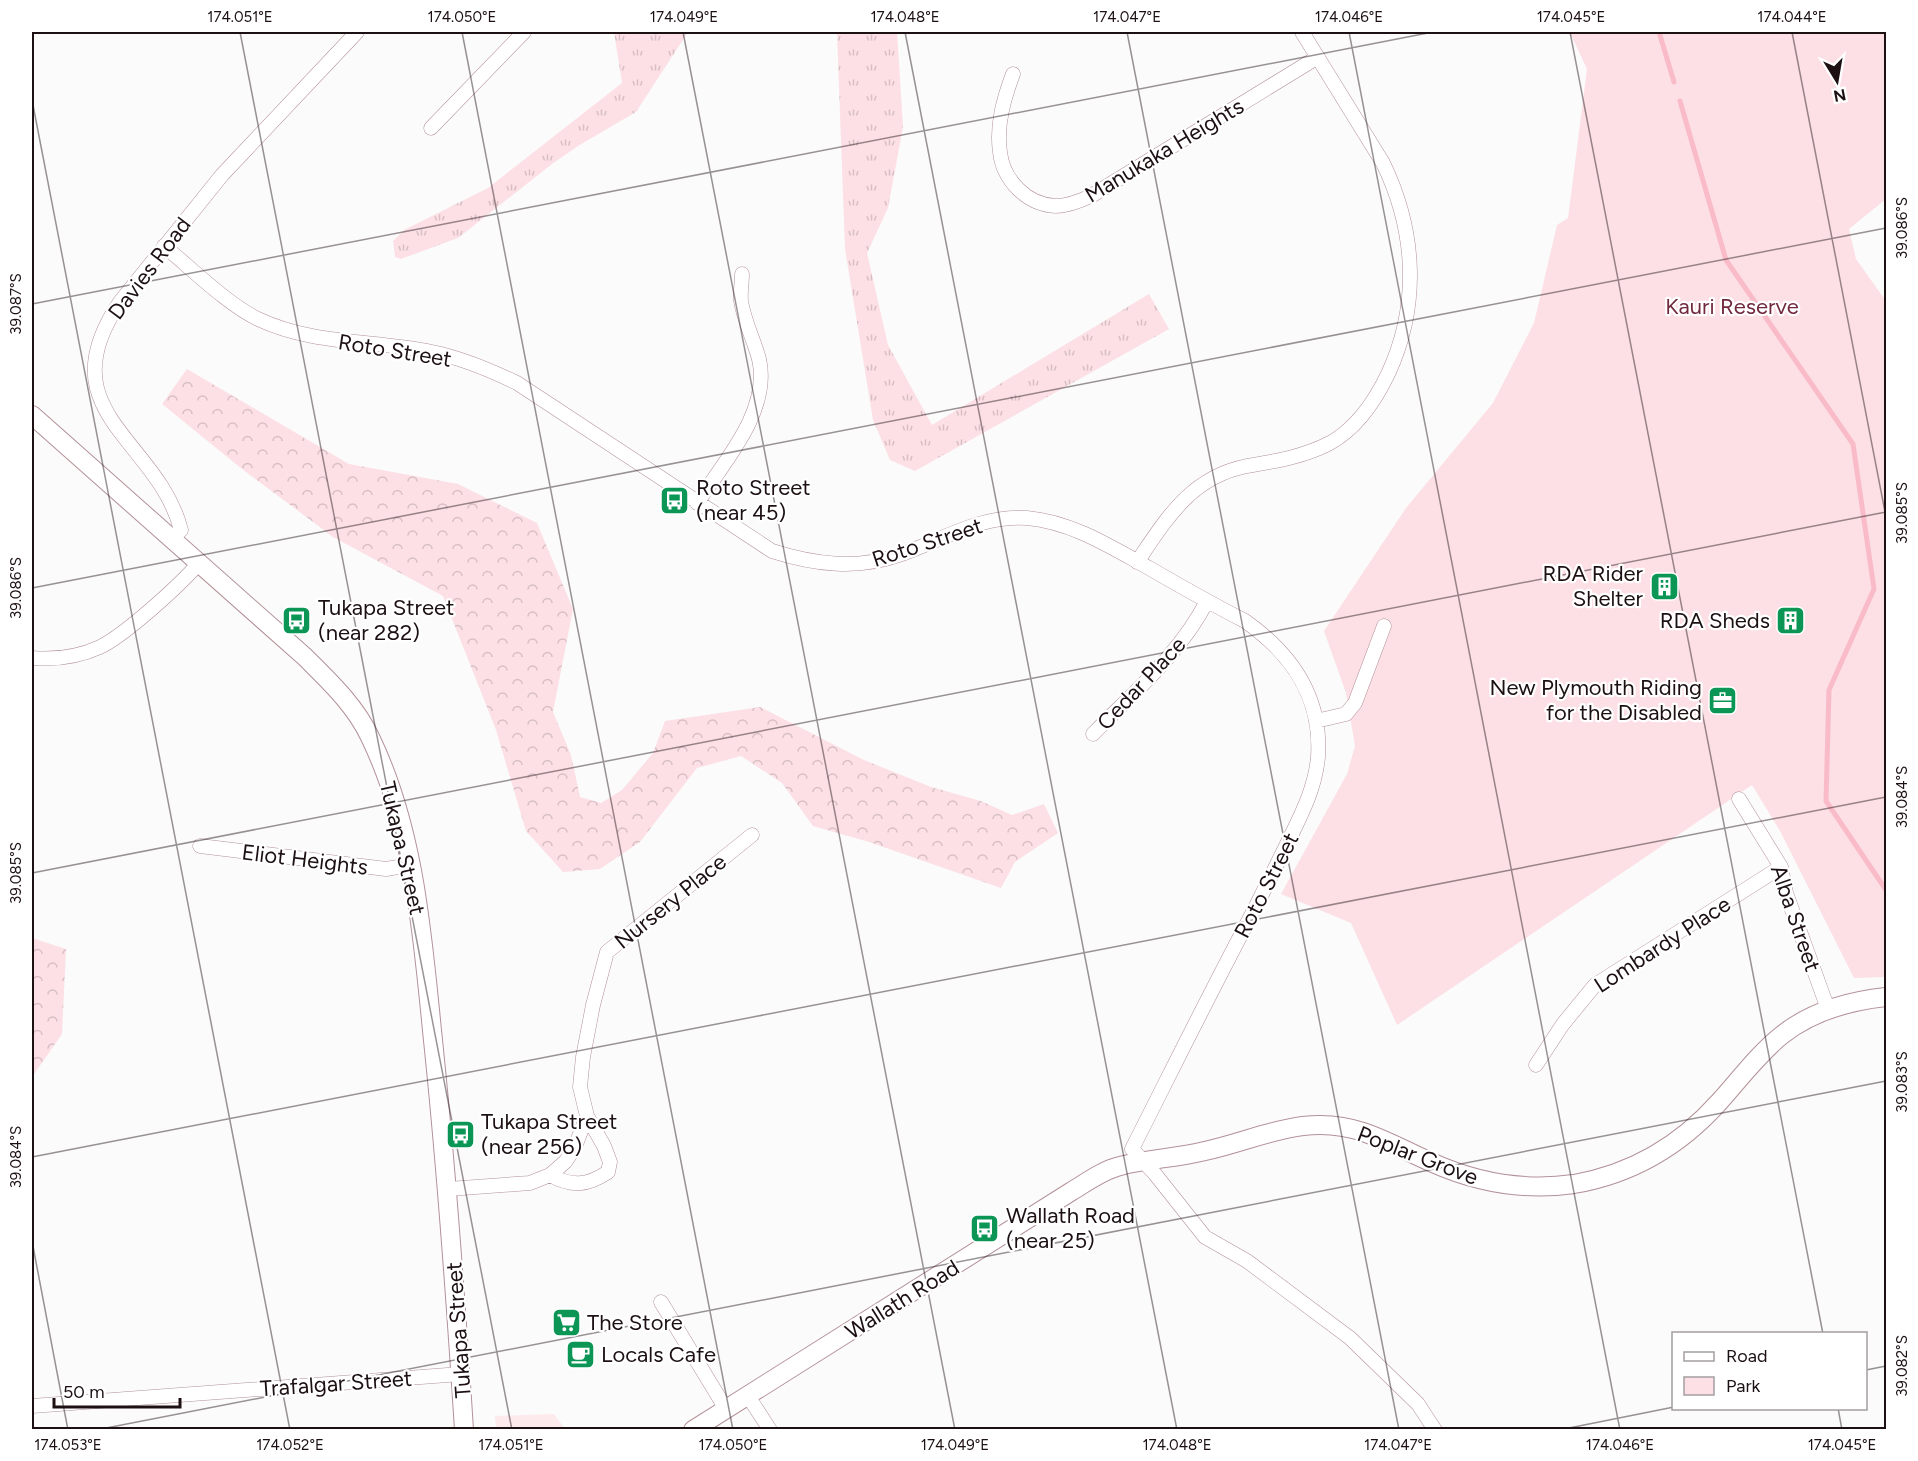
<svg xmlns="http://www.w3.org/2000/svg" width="1918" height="1461" viewBox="0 0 1918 1461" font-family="Figtree,sans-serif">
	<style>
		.built { fill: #fdeaed }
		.grass { fill: url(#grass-tufts) }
		.forest { fill: url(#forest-crowns) }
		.park { fill: #fce0e5 }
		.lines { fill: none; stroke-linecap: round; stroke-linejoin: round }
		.stream { stroke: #fabbc8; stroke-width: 5 }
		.street-casing { stroke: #b39198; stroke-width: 15 }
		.secondary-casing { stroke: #b39198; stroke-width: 20 }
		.street { stroke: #fff; stroke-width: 14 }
		.secondary { stroke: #fff; stroke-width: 18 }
		.ticks { fill: none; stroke: #1c1013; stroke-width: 1.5; stroke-opacity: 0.45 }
		.labels { text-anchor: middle; stroke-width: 4.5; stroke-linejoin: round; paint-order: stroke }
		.street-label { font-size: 22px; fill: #1c1013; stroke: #fff }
		.park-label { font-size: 22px; fill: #72293f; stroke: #fff }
		.poi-label { font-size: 22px; fill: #1c1013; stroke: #fff; text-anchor: start }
		.neatline { fill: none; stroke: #1c1013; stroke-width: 2 }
		.ticks-label { font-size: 15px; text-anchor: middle; fill: #1c1013 }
	</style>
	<defs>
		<pattern id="grass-tufts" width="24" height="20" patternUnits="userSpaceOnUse" patternTransform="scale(1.5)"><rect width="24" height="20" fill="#fce0e5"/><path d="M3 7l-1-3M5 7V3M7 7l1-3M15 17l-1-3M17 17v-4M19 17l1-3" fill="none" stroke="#d7bfc4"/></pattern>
		<pattern id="forest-crowns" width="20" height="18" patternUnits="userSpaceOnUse" patternTransform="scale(1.5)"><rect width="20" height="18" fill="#fce0e5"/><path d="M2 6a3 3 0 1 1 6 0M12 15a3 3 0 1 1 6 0" fill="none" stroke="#d7bfc4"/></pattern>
	</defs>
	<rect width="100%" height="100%" fill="#fbfbfb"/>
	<path class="built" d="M554,1414l11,15h-69l-1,-13z"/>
	<path class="grass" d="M614,32h74l-52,80 -58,34 -26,18 -94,74 -57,21 -6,-2 -2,-16 11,-11 84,-42 134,-105z
		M837,32h60l6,95 -15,81 -21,45 21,92 44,80 217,-131 20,35 -254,142 -25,-11 -17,-40 -28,-171z"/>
	<path class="forest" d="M187,369l162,95 109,20 79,39 36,86 -20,103 18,43 9,42 21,6 21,-13 31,-37 12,-32 95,-14 104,53 67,27 50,14 31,14 32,-11 14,29 -43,29 -14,26 -132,-46 -56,-16 -31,-43 -41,-27 -44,12 -57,74 -40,27 -37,3 -37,-41 -30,-101 -53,-134 -110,-59 -91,-68 -80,-65z
		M32,938l34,11 -4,85 -30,43z"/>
	<path class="park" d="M1567,32h319v167l-37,30 7,30 30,42v497l-2,7 2,3v169l-32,1 -74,-147 -28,-46 -355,240 -46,-102 -70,-29 66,-120 8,-28 -9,-53 -22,-62 82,-123 87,-105 41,-80 23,-98 11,-7 19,-149 -15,-32z"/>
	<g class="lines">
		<path class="stream" d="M1659,32l15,50
			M1680,101l46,159 127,184 21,145 -45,101 -3,111 60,89"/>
		<defs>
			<path id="street" d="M1013,74c-9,24 -17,51 -13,78 3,28 27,53 56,54 12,0 24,-5 35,-10l227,-139
				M431,128l93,-96
				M164,246c27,22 63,58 94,73 55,26 115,21 174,33 30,6 58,18 85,31l255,168c44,14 86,19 130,3 42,-15 79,-39 125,-36 45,4 84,29 122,50 31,18 63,36 96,53 47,33 77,76 73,136 -3,33 -18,60 -32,89 -14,28 -28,57 -43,85 -38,72 -74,145 -111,218l23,25 50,63 42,24 103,77 68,66 17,26
				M697,503c27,-41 74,-92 62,-144 -5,-19 -15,-38 -18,-58 -1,-8 1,-18 1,-27
				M172,539l9,-9c-23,-91 -136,-118 -61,-228l102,-127 135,-143
				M1137,562c30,-44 54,-85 110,-96 29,-5 56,-9 83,-23 27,-15 45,-42 58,-69 32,-69 28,-143 -5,-211l-81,-131
				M32,658c23,2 46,-1 68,-11 25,-12 80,-62 99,-84
				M1316,721l30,-7 9,-11 29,-77
				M1093,734c40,-41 87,-80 114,-133
				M1739,799l42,68 5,26 42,116
				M200,846l186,23 24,-4
				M1536,1065l27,-41 32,-39 186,-118
				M550,1175c22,12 37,11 58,-3l2,-10 -6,-16 -17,-30
				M448,1189l82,-6 20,-8 15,-13 9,-13 13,-33 -7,-29 3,-30 10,-52 14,-53 145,-117
				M661,1302l65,107
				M748,1396l22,34
				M32,1406l429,-32"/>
			<path id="secondary" d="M32,415l273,242c24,24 50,48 65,80 47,97 53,208 64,313 13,127 22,253 30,380
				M693,1430l379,-239c15,-9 31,-21 48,-25 27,-7 57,-8 85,-15 55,-12 100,-39 158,-19 24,8 47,21 70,31 45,20 92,28 141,21 58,-10 107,-39 146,-83 20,-22 38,-47 62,-66 30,-24 67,-34 104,-38"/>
		</defs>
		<use href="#street" class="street-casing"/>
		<use href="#secondary" class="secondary-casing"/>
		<use href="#street" class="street"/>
		<use href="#secondary" class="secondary"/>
	</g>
	<path class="ticks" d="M240,32l272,1398M462,32l271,1398M683,32l272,1398M905,32l272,1398M1127,32l272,1398M1349,32l271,1398M1570,32l253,1302M1792,32l94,485M32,100l258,1330M32,304l1401,-272M32,588l1854,-360M32,873l1854,-361M32,1157l1854,-360M32,1241l36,189M1866,1370l20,-4M1838,1408l4,22M96,1430l1790,-349M1559,1430l115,-23"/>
	<defs>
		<symbol id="bus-square" viewBox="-11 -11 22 22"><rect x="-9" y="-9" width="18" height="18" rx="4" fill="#0b9656" stroke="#fff"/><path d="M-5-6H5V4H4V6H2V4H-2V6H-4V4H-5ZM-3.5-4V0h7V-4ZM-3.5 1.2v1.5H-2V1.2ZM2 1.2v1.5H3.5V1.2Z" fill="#fff"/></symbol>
		<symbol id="building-square" viewBox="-11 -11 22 22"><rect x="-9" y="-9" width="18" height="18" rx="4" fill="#0b9656" stroke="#fff"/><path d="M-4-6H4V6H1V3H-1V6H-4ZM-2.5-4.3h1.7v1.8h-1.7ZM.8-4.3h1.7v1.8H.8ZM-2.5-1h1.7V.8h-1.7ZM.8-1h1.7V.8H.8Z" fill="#fff"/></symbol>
		<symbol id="office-square" viewBox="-11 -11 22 22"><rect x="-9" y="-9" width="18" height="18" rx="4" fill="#0b9656" stroke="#fff"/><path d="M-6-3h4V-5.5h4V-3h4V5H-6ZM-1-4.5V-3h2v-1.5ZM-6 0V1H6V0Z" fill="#fff"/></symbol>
		<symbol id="supermarket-square" viewBox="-11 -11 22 22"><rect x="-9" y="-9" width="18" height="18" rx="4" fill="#0b9656" stroke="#fff"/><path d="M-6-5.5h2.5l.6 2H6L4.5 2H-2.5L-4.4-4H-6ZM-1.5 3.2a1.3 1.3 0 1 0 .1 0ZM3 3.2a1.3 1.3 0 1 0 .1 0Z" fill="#fff"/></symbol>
		<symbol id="cafe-square" viewBox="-11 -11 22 22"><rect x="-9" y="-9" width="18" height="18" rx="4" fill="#0b9656" stroke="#fff"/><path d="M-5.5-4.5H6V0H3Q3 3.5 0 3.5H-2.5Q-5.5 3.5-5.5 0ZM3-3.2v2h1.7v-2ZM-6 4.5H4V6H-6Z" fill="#fff"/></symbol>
	</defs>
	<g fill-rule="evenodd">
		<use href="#bus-square" x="658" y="484" width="33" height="33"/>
		<use href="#building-square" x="1648" y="570" width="33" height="33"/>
		<use href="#bus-square" x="280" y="604" width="33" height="33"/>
		<use href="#building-square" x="1774" y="604" width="33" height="33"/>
		<use href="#office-square" x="1706" y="684" width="33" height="33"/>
		<use href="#bus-square" x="444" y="1118" width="33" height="33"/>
		<use href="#bus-square" x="968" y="1212" width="33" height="33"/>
		<use href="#supermarket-square" x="550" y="1306" width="33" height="33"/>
		<use href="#cafe-square" x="564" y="1338" width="33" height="33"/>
	</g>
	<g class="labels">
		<g class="street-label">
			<text transform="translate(1164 150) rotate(-31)" y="8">Manukaka Heights</text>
			<text transform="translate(149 268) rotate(-53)" y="8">Davies Road</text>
			<text transform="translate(395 350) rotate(9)" y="8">Roto Street</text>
			<text transform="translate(927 542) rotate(-18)" y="8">Roto Street</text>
			<text transform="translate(1141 683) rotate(-47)" y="8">Cedar Place</text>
			<text transform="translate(403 848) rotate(77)" y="8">Tukapa Street</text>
			<text transform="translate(305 859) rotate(7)" y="8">Eliot Heights</text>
			<text transform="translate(1266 885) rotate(-63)" y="8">Roto Street</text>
			<text transform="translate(670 901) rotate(-39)" y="8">Nursery Place</text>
			<text transform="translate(1796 918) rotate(71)" y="8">Alba Street</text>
			<text transform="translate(1662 944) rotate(-33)" y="8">Lombardy Place</text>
			<text transform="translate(1418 1155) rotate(21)" y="8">Poplar Grove</text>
			<text transform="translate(902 1299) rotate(-32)" y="8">Wallath Road</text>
			<text transform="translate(458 1330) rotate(-94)" y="8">Tukapa Street</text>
			<text transform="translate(336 1383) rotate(-4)" y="8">Trafalgar Street</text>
		</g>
		<g class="park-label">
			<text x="1732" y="314">Kauri Reserve</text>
		</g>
		<g class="poi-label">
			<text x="696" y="495">Roto Street<tspan x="696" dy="25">(near 45)</tspan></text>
			<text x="1643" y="581" text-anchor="end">RDA Rider<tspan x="1643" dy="25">Shelter</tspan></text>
			<text x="318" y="615">Tukapa Street<tspan x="318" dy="25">(near 282)</tspan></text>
			<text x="1770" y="628" text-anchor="end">RDA Sheds</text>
			<text x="1702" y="695" text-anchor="end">New Plymouth Riding<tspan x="1702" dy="25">for the Disabled</tspan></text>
			<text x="481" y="1129">Tukapa Street<tspan x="481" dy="25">(near 256)</tspan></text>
			<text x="1006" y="1223">Wallath Road<tspan x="1006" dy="25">(near 25)</tspan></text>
			<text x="587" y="1330">The Store</text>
			<text x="601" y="1362">Locals Cafe</text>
		</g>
	</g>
	<rect width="1918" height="1461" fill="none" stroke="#ffffff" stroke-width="66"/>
	<rect x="1672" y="1332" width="195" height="78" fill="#ffffff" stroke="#a49fa1" stroke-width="1.5"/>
	<rect x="1684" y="1352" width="30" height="9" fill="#ffffff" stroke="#a49fa1" stroke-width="1.5"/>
	<text x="1726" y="1362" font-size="18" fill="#1c1013">Road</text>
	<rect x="1684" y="1377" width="30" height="18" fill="#fce0e5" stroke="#a49fa1" stroke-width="1.5"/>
	<text x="1726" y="1392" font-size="18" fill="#1c1013">Park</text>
	<g transform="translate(1837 81) rotate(169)" stroke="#ffffff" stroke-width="4.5" paint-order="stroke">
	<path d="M0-4.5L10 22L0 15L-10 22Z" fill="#1c1013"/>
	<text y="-9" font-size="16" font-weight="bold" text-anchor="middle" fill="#1c1013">N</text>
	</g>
	<path d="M54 1398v9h126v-9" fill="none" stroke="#1c1013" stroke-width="3"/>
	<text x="63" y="1398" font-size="18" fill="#1c1013" stroke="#ffffff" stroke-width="4.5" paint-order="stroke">50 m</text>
	<rect x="33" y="33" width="1852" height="1395" class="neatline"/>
	<g class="ticks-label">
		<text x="240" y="22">174.051°E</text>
		<text x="462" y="22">174.050°E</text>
		<text x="684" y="22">174.049°E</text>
		<text x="905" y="22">174.048°E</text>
		<text x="1127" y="22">174.047°E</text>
		<text x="1349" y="22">174.046°E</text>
		<text x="1571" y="22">174.045°E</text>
		<text x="1792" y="22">174.044°E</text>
		<text transform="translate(1902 228) rotate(-90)" y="5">39.086°S</text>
		<text transform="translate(16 304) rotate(-90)" y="5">39.087°S</text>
		<text transform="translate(1902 513) rotate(-90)" y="5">39.085°S</text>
		<text transform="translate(16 588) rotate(-90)" y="5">39.086°S</text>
		<text transform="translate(1902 797) rotate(-90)" y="5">39.084°S</text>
		<text transform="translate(16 873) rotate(-90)" y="5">39.085°S</text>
		<text transform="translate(1902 1082) rotate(-90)" y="5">39.083°S</text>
		<text transform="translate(16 1157) rotate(-90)" y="5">39.084°S</text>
		<text transform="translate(1902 1366) rotate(-90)" y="5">39.082°S</text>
		<text x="68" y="1450">174.053°E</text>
		<text x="290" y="1450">174.052°E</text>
		<text x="511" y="1450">174.051°E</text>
		<text x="733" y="1450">174.050°E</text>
		<text x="955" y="1450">174.049°E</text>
		<text x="1177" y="1450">174.048°E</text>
		<text x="1398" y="1450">174.047°E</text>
		<text x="1620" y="1450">174.046°E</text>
		<text x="1842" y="1450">174.045°E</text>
	</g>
</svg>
